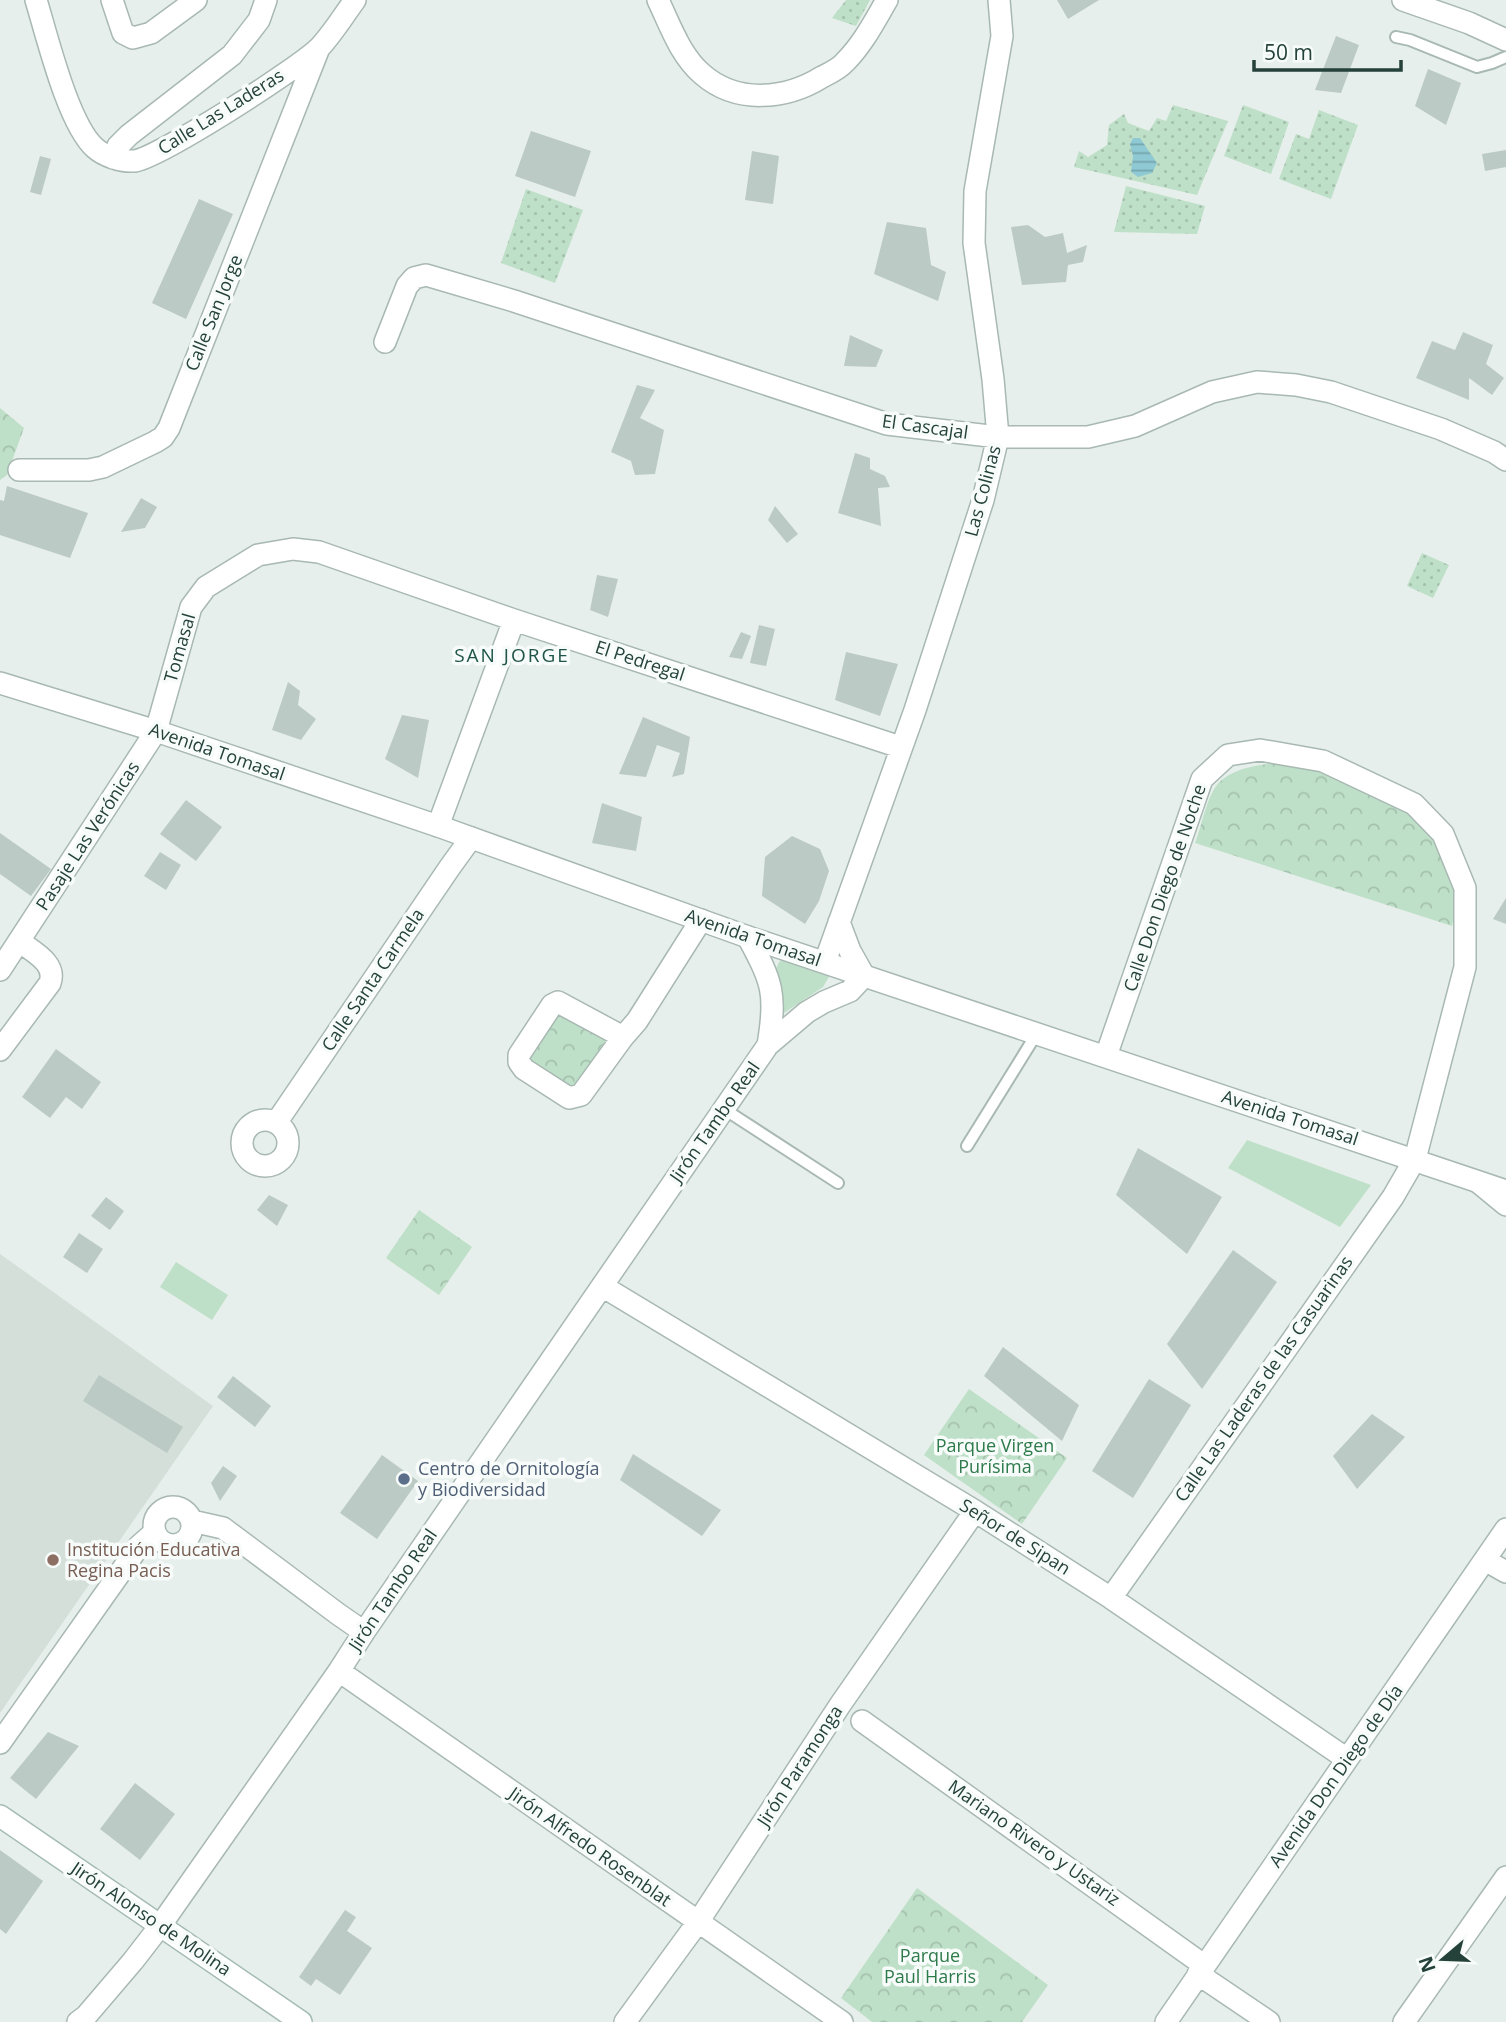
<svg xmlns="http://www.w3.org/2000/svg" width="1506" height="2022" viewBox="0 0 1506 2022" font-family="'Open Sans',sans-serif">
	<style>
		.built { fill: #d4dfda }
		.grass { fill: #bfe0c8 }
		.forest { fill: url(#forest-crowns) }
		.garden { fill: url(#garden-dots) }
		.water { fill: url(#water-rules) }
		.building { fill: #bbcac4 }
		.lines { fill: none; stroke-linecap: round; stroke-linejoin: round }
		.service-casing { stroke: #a8b8b2; stroke-width: 14 }
		.minor-casing { stroke: #a8b8b2; stroke-width: 24 }
		.tertiary-casing { stroke: #a8b8b2; stroke-width: 24 }
		.secondary-casing { stroke: #a4bbb3; stroke-width: 24 }
		.service { stroke: #fff; stroke-width: 10 }
		.minor { stroke: #fff; stroke-width: 21 }
		.tertiary { stroke: #fff; stroke-width: 21 }
		.secondary { stroke: #fff; stroke-width: 21 }
		.service-dot { fill: #5c6f8a; stroke: #f7fbf9; stroke-width: 2.5 }
		.education-dot { fill: #8d6e63; stroke: #f7fbf9; stroke-width: 2.5 }
		.labels { text-anchor: middle; stroke-width: 7; stroke-linejoin: round; paint-order: stroke }
		.street-label { font-size: 18px; fill: #24423a; stroke: #f7fbf9 }
		.park-label { font-size: 18px; fill: #2d7a4b; stroke: #f7fbf9 }
		.service-label { font-size: 18px; fill: #4e5e75; stroke: #f7fbf9; text-anchor: start }
		.education-label { font-size: 18px; fill: #785e54; stroke: #f7fbf9; text-anchor: start }
		.neighbourhood-label { font-size: 19px; letter-spacing: 2px; fill: #1f5548; stroke: #f7fbf9 }
	</style>
	<defs>
		<pattern id="forest-crowns" width="20" height="18" patternUnits="userSpaceOnUse" patternTransform="scale(1.75)"><rect width="20" height="18" fill="#bfe0c8"/><path d="M2 6a3 3 0 1 1 6 0M12 15a3 3 0 1 1 6 0" fill="none" stroke="#a4c1ad"/></pattern>
		<pattern id="garden-dots" width="8" height="8" patternUnits="userSpaceOnUse" patternTransform="scale(1.75)"><rect width="8" height="8" fill="#bfe0c8"/><path d="M2 2h.1M6 6h.1" fill="none" stroke="#a4c1ad" stroke-width="1.8" stroke-linecap="round"/></pattern>
		<pattern id="water-rules" width="6" height="5" patternUnits="userSpaceOnUse" patternTransform="scale(1.75)"><rect width="6" height="5" fill="#8ec9d4"/><path d="M0 2.5h6" fill="none" stroke="#74a5ad"/></pattern>
	</defs>
	<rect width="100%" height="100%" fill="#e6efeb"/>
	<path class="built" d="M0,1254l213,152 -213,307z"/>
	<path class="grass" d="M785,957l45,18 -7,12 -45,30 -2,-48 3,-7z
		M1247,1140l124,45 -31,42 -112,-59z
		M176,1262l52,33 -16,25 -52,-33z"/>
	<path class="forest" d="M0,408l24,20 -17,47 -7,5z
		M1287,761l43,10 89,47 18,21 12,31 8,33 -5,23 -257,-83c6,-15 10,-38 18,-52 13,-25 50,-26 74,-30z
		M559,1009l47,31 -34,52 -47,-31z
		M419,1210l53,37 -33,48 -53,-37z
		M969,1389l98,69 -45,66 -98,-69z
		M917,1888l131,97 -26,37h-150l-31,-24z"/>
	<path class="garden" d="M846,0h24l-14,26 -24,-8z
		M1173,105l55,16 -31,74 -123,-28 5,-16 9,6 19,-12 2,-20 15,-11 4,9 21,8 8,-13 9,3z
		M1243,105l46,17 -18,52 -47,-18z
		M1319,110l39,15 -27,74 -52,-20 17,-45 13,5z
		M1126,186l79,20 -8,28 -83,-2z
		M526,189l57,21 -28,73 -54,-20z
		M1422,553l27,12 -16,33 -26,-12z"/>
	<path class="water" d="M1133,138h7l17,25 -5,10 -14,4 -7,-5 2,-16 -3,-12z"/>
	<path class="building" d="M1057,0h42l-31,19z
		M1336,36l23,9 -18,48 -26,-3z
		M1428,69l33,14 -15,42 -31,-19z
		M531,131l60,20 -16,46 -60,-21z
		M1506,150v17l-21,4 -3,-17z
		M752,151l27,5 -6,48 -28,-4z
		M40,156l11,3 -10,36 -11,-3z
		M199,199l34,15 -47,105 -34,-16z
		M887,222l39,6 5,37 15,7 -8,29 -64,-27z
		M1028,225l17,12 18,-4 4,20 20,-8 -4,17 -15,3 -2,17 -44,3 -11,-58z
		M1463,332l30,13 -7,19 18,14 -12,17 -23,-17v22l-53,-22 16,-37 23,9z
		M850,335l33,15 -7,17 -32,-1z
		M637,385l18,5 -15,28 24,12 -9,44 -20,1 -4,-14 -20,-9z
		M855,453l15,5v11l15,7 5,11 -12,1 3,38 -43,-13z
		M7,486l81,27 -18,45 -70,-23v-35l4,1z
		M141,498l16,9 -12,21 -24,4z
		M775,506l23,28 -11,9 -19,-23z
		M597,575l21,4 -10,38 -18,-7z
		M759,625l16,4 -9,37 -16,-3z
		M741,632l10,4 -9,23 -13,-2z
		M846,652l52,12 -18,52 -45,-16z
		M288,682l12,9 -2,14 18,14 -15,21 -29,-10z
		M402,715l27,5 -11,58 -33,-19z
		M643,717l47,20 -6,37 -12,3 8,-24 -23,-8 -11,32 -27,-3z
		M186,800l36,27 -26,34 -36,-27z
		M602,803l40,14 -6,34 -44,-8z
		M0,833l51,36 -20,27 -31,-22z
		M792,836l28,13 9,22 -10,30 -14,23 -43,-28 3,-39z
		M160,852l21,13 -15,25 -22,-14z
		M1506,898v26l-13,-5z
		M56,1049l45,33 -19,27 -16,-12 -16,21 -28,-21z
		M1138,1148l84,49 -35,57 -71,-59z
		M269,1195l19,10 -11,21 -20,-16z
		M106,1197l18,14 -14,19 -19,-14z
		M79,1233l24,16 -16,24 -24,-16z
		M1233,1250l44,32 -75,107 -35,-45z
		M1003,1347l76,58 -17,36 -78,-65z
		M99,1375l84,52 -16,26 -84,-52z
		M233,1376l38,30 -16,21 -38,-30z
		M1149,1379l42,26 -58,93 -41,-27z
		M1372,1414l33,23 -48,52 -24,-33z
		M633,1454l88,56 -19,26 -82,-56z
		M382,1455l36,26 -41,58 -37,-26z
		M223,1466l14,10 -17,25 -9,-18z
		M48,1732l31,14 -43,53 -26,-21z
		M135,1783l40,31 -35,46 -40,-31z
		M0,1850l43,31 -37,53 -6,-5z
		M345,1910l11,7 -9,14 25,17 -32,47 -24,-16 -5,7 -12,-9z"/>
	<g class="lines">
		<defs>
			<path id="service" d="M1396,37l14,3 67,27 15,-4 14,-6
				M724,1109l114,74
				M967,1146l70,-113"/>
			<path id="minor" d="M36,0c11,36 32,124 59,148 9,8 26,14 39,13 23,-2 167,-94 186,-114 13,-14 24,-32 35,-47
				M112,0l11,33 10,5 18,-5 45,-33
				M658,0c12,25 22,55 44,74 34,30 83,26 120,3 8,-4 17,-8 23,-15 18,-18 29,-40 42,-62
				M1403,0l66,23 37,17
				M113,158l5,-12 11,-11 103,-80 27,-35 7,-20
				M385,342l22,-56 7,-8 12,-3 88,26 373,123 111,13h90l47,-11 77,-34 45,-10 39,3 35,7 110,37 53,23 12,8
				M19,470h70l14,-3 52,-25 8,-5 6,-9 150,-380
				M438,826l76,-206
				M748,937c24,45 29,56 20,108
				M825,962l90,-252 68,-210 15,-63 -5,-58 -19,-136 1,-52 27,-155 -3,-36
				M0,970l156,-239 35,-124 15,-20 52,-32 35,-6 26,3 195,68 386,127
				M623,1037l-65,-35 -6,3 -33,50v7l5,7 45,29 12,-3 42,-58 14,-16 64,-101
				M0,1050l50,-67c7,-20 -17,-31 -31,-42
				M1106,1056l96,-277 26,-24 32,-5 63,11 91,43 29,30 22,54v79l-50,192 -22,38 -282,401
				M242 1143a23 23 0 1 1 46 0a23 23 0 1 1-46 0Z
				M276,1123l174,-256 21,-29
				M1478,1182l28,23
				M602,1286l373,225 136,87 236,161
				M154 1526a19 19 0 1 1 38 0a19 19 0 1 1-38 0Z
				M192,1521l31,7 115,86 26,18
				M1485,1560l21,12
				M339,1671l503,351
				M862,1721l343,245
				M0,1743l139,-197 16,-14
				M1198,1974l71,48
				M78,2022l8,-6 47,-55 27,-35 179,-255 25,-39 404,-587 39,-33 17,-10 26,-11 14,-15 -14,-25 -11,-29
				M625,2022l73,-100 142,-217 135,-194
				M1166,2022l340,-493
				M1404,2022l102,-145"/>
			<path id="tertiary" d="M0,683l156,48 282,95 310,111 758,254"/>
			<path id="secondary" d="M0,1816l301,206"/>
		</defs>
		<use href="#service" class="service-casing"/>
		<use href="#minor" class="minor-casing"/>
		<use href="#tertiary" class="tertiary-casing"/>
		<use href="#secondary" class="secondary-casing"/>
		<use href="#service" class="service"/>
		<use href="#minor" class="minor"/>
		<use href="#tertiary" class="tertiary"/>
		<use href="#secondary" class="secondary"/>
	</g>
	<circle class="service-dot" cx="404" cy="1479" r="7"/>
	<circle class="education-dot" cx="53" cy="1560" r="7"/>
	<g class="labels">
		<g class="street-label">
			<text transform="translate(221 112) rotate(-32)" y="6">Calle Las Laderas</text>
			<text transform="translate(214 313) rotate(-68)" y="6">Calle San Jorge</text>
			<text transform="translate(925 427) rotate(8)" y="6">El Cascajal</text>
			<text transform="translate(983 491) rotate(-75)" y="6">Las Colinas</text>
			<text transform="translate(180 648) rotate(-74)" y="6">Tomasal</text>
			<text transform="translate(640 661) rotate(18)" y="6">El Pedregal</text>
			<text transform="translate(217 752) rotate(19)" y="6">Avenida Tomasal</text>
			<text transform="translate(88 836) rotate(-57)" y="6">Pasaje Las Verónicas</text>
			<text transform="translate(1165 888) rotate(-71)" y="6">Calle Don Diego de Noche</text>
			<text transform="translate(753 938) rotate(19)" y="6">Avenida Tomasal</text>
			<text transform="translate(373 980) rotate(-56)" y="6">Calle Santa Carmela</text>
			<text transform="translate(1290 1118) rotate(18)" y="6">Avenida Tomasal</text>
			<text transform="translate(715 1122) rotate(-55)" y="6">Jirón Tambo Real</text>
			<text transform="translate(1264 1379) rotate(-55)" y="6">Calle Las Laderas de las Casuarinas</text>
			<text transform="translate(1015 1537) rotate(32)" y="6">Señor de Sipan</text>
			<text transform="translate(393 1590) rotate(-56)" y="6">Jirón Tambo Real</text>
			<text transform="translate(800 1766) rotate(-57)" y="6">Jirón Paramonga</text>
			<text transform="translate(1336 1776) rotate(-55)" y="6">Avenida Don Diego de Día</text>
			<text transform="translate(1034 1843) rotate(35)" y="6">Mariano Rivero y Ustariz</text>
			<text transform="translate(590 1847) rotate(35)" y="6">Jirón Alfredo Rosenblat</text>
			<text transform="translate(151 1919) rotate(34)" y="6">Jirón Alonso de Molina</text>
		</g>
		<g class="park-label">
			<text x="995" y="1452">Parque Virgen<tspan x="995" dy="21">Purísima</tspan></text>
			<text x="930" y="1962">Parque<tspan x="930" dy="21">Paul Harris</tspan></text>
		</g>
		<g class="service-label">
			<text x="418" y="1475">Centro de Ornitología<tspan x="418" dy="21">y Biodiversidad</tspan></text>
		</g>
		<g class="education-label">
			<text x="67" y="1556">Institución Educativa<tspan x="67" dy="21">Regina Pacis</tspan></text>
		</g>
		<g class="neighbourhood-label">
			<text x="512" y="662">SAN JORGE</text>
		</g>
	</g>
	<g transform="translate(1443 1959) rotate(251)" stroke="#f7fbf9" stroke-width="5" paint-order="stroke">
	<path d="M0-5L12 26L0 18L-12 26Z" fill="#24423a"/>
	<text y="-10" font-size="19" font-weight="bold" text-anchor="middle" fill="#24423a">N</text>
	</g>
	<path d="M1254 60v10h147v-10" fill="none" stroke="#24423a" stroke-width="3.5"/>
	<text x="1264" y="60" font-size="21" fill="#24423a" stroke="#f7fbf9" stroke-width="5" paint-order="stroke">50 m</text>
</svg>
